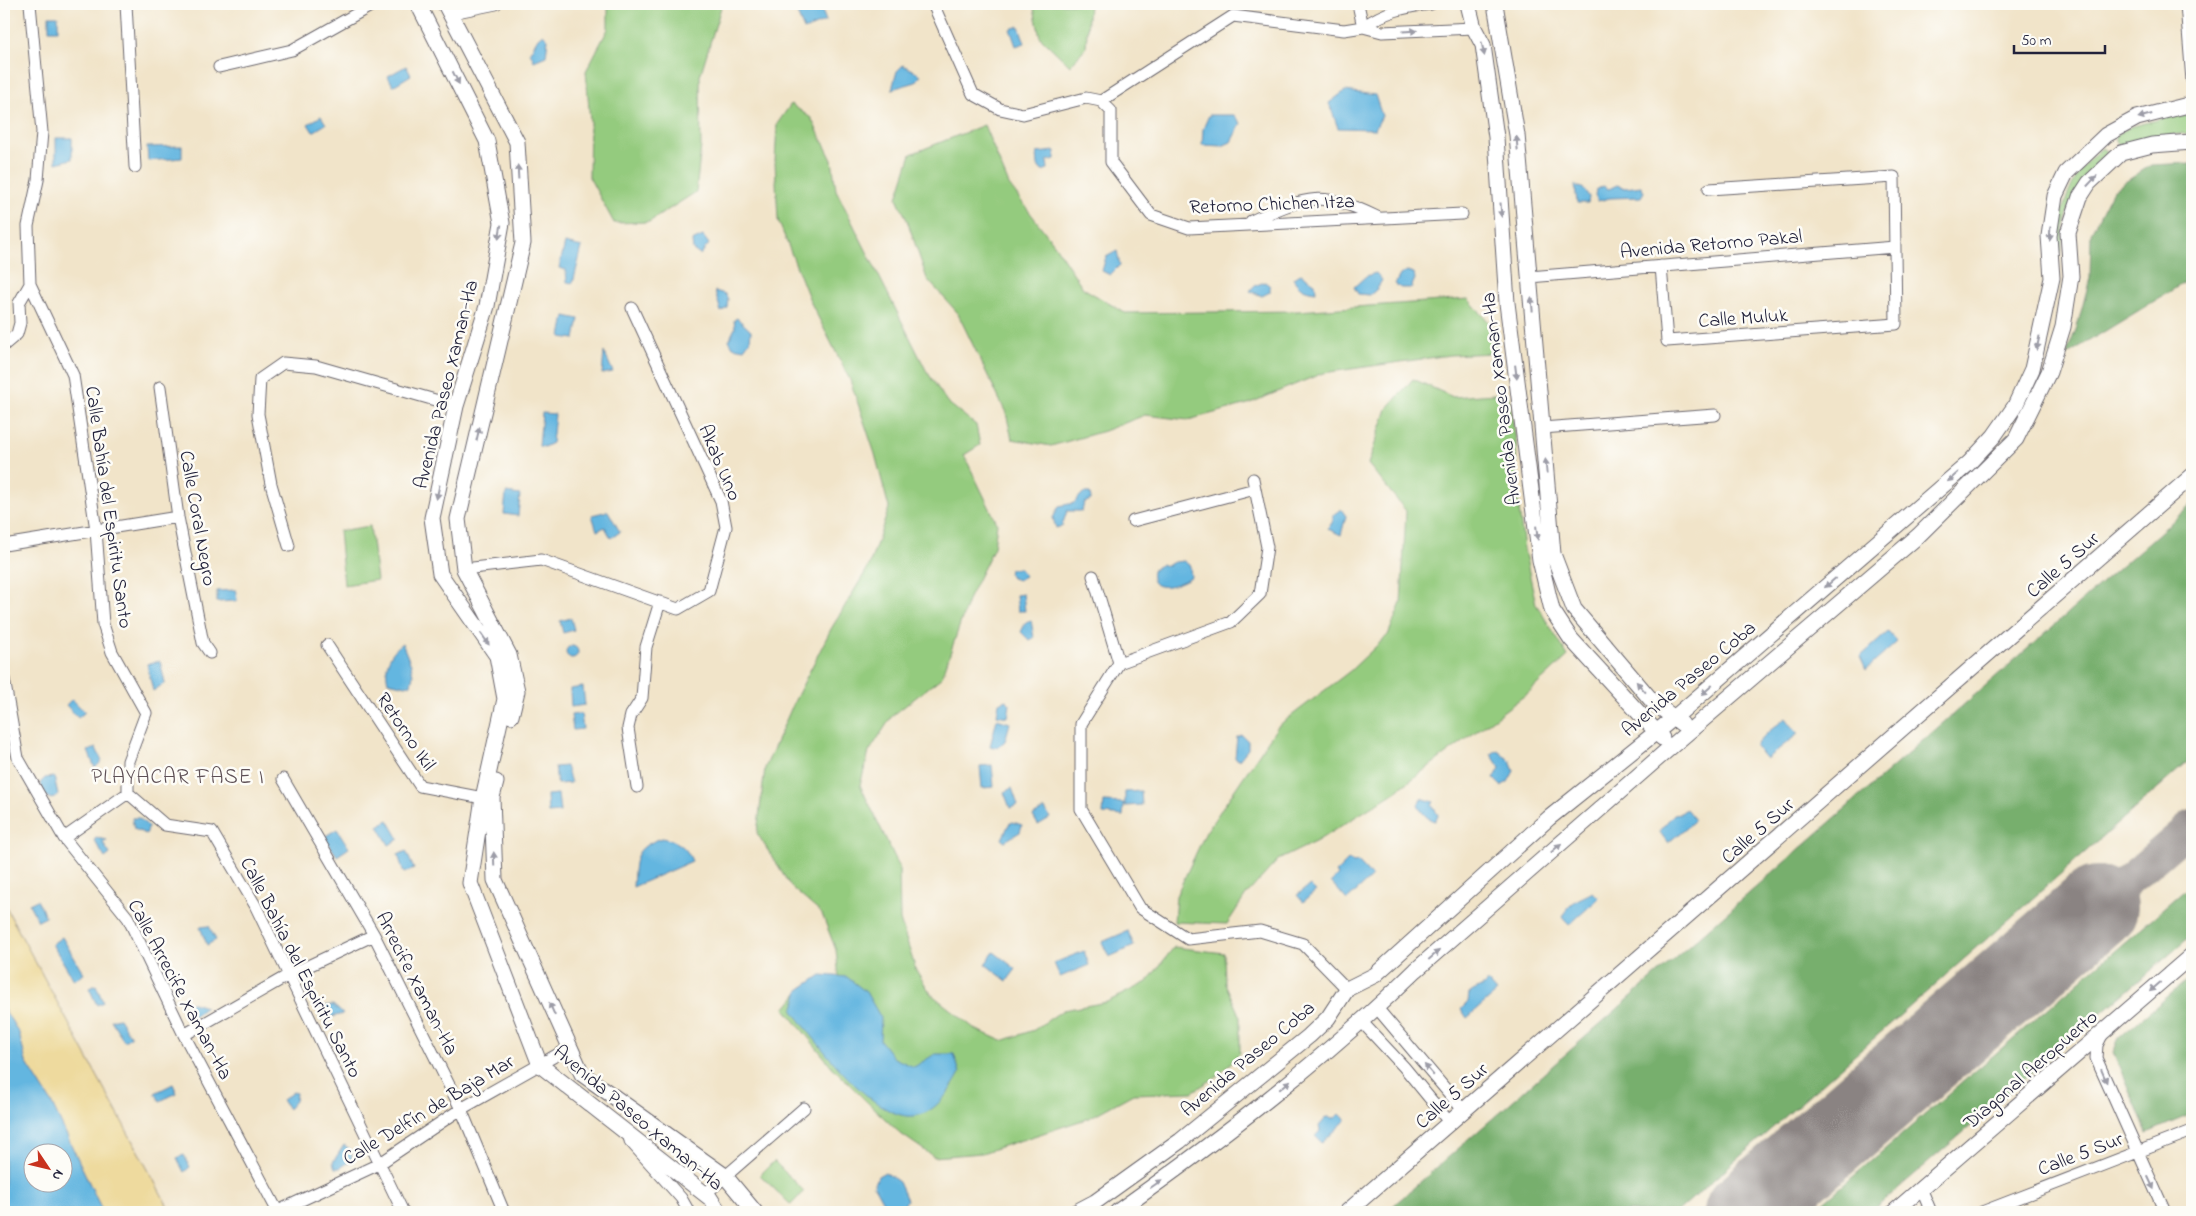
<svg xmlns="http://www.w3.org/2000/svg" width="2196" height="1216" viewBox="0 0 2196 1216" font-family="'Indie Flower',sans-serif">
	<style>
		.green { fill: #94cb7e; stroke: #5b765c }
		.forest { fill: #77af6d; stroke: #4c6854 }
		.sand { fill: #eeda9e; stroke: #887e6c }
		.water { fill: #64b6e0; stroke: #436c8e; fill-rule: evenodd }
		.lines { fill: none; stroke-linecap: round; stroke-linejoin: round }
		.taxiway { stroke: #8a8382; stroke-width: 32 }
		.runway { stroke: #8a8382; stroke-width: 82 }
		.street-casing { stroke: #6a666d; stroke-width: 13 }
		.secondary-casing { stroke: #6a666d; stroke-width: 17 }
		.street { stroke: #fff; stroke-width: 11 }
		.secondary { stroke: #fff; stroke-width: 15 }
		.oneway { fill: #9c9ca7 }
		.labels { text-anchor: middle; stroke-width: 5; stroke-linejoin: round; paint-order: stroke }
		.street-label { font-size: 20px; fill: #22223b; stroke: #fdfcf7 }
		.neighbourhood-label { font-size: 21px; letter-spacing: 1px; fill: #5e5056; stroke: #fdfcf7 }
	</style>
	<rect width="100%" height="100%" fill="#fdfcf7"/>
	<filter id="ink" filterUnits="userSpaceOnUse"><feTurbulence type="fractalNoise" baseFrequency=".02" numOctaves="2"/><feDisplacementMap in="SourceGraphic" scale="10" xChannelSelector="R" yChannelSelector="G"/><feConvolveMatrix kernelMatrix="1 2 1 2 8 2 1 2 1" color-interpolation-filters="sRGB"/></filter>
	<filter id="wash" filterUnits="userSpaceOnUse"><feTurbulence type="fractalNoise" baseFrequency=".0096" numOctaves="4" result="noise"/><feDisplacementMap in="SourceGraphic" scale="20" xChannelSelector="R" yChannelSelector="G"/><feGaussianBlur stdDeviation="1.12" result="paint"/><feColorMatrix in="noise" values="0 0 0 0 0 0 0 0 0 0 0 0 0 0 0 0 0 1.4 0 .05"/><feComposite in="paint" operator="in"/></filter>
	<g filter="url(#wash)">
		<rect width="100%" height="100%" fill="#f1e4c9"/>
		<path class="green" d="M608,4h114l-22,72 1,70 -5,46 -47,30 -35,1 -25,-46 1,-55 -4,-51 22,-42z
			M1033,4h56l-3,43 -16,19 -30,-29z
			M791,104l20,14 21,42 4,30 90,180 21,32 29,23 4,20 -16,10 33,68 -3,24 -25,51 -27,79 -50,39 -23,36 -9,33 39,81 1,54 16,50 15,24 44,35 27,12 32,-11 29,-20 44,-8 40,-20 27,-35 50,6 1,30 15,34v36l-22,23 -26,16 -59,2 -44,24 -107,35 -48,4 -33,-23 -35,-33 -33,-33 -48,-59 18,-22 36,-9 -3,-28 -14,-36 -31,-27 -34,-54 8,-65 30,-68 36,-71 38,-63 20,-58 -14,-54 -25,-74 -39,-77 -33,-83 -3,-58 2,-38z
			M2171,116h21v17l-47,4 -24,9 -5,-4v-7l14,-8z
			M984,125l25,60 45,59 29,44 42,25 173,-2 170,-12 31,34 -6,20 -43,2 -127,18 -75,31 -60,16 -43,-5 -41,16 -53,15 -39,-7 -6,-26 -49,-101 -30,-33 -20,-59 -10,-22 14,-44z
			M2102,148l5,4c-31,31 -42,56 -46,100l-2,1 -5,-3c6,-38 16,-78 48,-102z
			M1413,379l40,18 55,-4 8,46 1,53 7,57 12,55 32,52 -40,37 -136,101 -75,47 -39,19 -32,35 -19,29 -53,-2 2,-26 30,-64 72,-106 72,-55 38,-36 13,-32 5,-92 -38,-47 19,-55z
			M370,526l7,54 -33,5 -5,-54z
			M774,1161l30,30 -13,14 -31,-30z"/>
		<path class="forest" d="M2192,163v115l-126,77 11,-28 13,-49 1,-45 22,-43 38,-25z
			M2190,506l2,2v250l-515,454h-291z
			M2192,884v51l-321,277h-59z
			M2192,976v138l-45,19 -34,-81 7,-15z"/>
		<path class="sand" d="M4,904l167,308h-68l-53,-112 -24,-38 -7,-29 -15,-24z"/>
		<path class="water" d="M793,4h39l-11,4 5,13 -22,9z
			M49,16h9v14h-9z
			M1019,26l6,17 -9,3 -6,-17z
			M543,34l5,5 -2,17 -12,5 -4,-9 8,-14z
			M903,65l18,10 -5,7 -24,7 5,-18z
			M406,66l5,9 -18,11 -5,-10z
			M1345,91l30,4 7,21 -7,13 -37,-1 -9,-25z
			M1209,115h25l7,8 -10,19 -9,4 -20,-1 1,-16z
			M321,116l5,8 -13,8 -5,-8z
			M56,138h16v21l-16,4z
			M182,146v12l-34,3 -1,-14z
			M1055,151v8l-8,2 1,8 -6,2 -4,-5 -1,-13z
			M1575,185l9,4 5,8 -1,6h-11z
			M1617,185l8,3 16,-2 3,6 -3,5 -31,1 -12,3 -3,-6 1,-5 7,-4 6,3z
			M703,236l6,8 -9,11 -7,-5 -1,-9z
			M565,243l17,4 -9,36 -6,-1 -1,-12 -7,-2z
			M1117,251l3,14 -10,10 -8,-4 4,-14z
			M1407,271l7,2 1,6 -4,9h-10l-6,-4 5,-9z
			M1376,273l6,7 -5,9 -7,6 -12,-1 -4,-7 12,-11z
			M1301,274l14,9 1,9c-11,-1 -18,-4 -23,-14z
			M1265,282l5,4v6l-8,4 -12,-5 4,-5z
			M715,291l10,3 3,5 -1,9 -6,4z
			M565,316l14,3 -4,20 -14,-2z
			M737,318l14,13 -1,10 -6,8 -11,-2 -4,-7 6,-12 -1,-8z
			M604,352l9,20 -11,2z
			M542,413l13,1 -3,29 -8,4 -5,-1z
			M506,493l14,2 -2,21 -14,-2z
			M1083,493h7l1,7 -7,3 -2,8h-15l-5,15 -6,2 -3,-10 6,-12 15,-3z
			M1341,509l5,7 -5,19 -13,-6 5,-8v-6z
			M608,511l12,21 -9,6 -6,-11 -8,4 -5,-16z
			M1184,561l6,5 1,11c-12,8 -43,19 -39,-6l10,-7 4,2 8,-4z
			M1019,568l6,8 -7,4 -6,-2 -3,-4 1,-5z
			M236,590l1,11 -20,1v-11z
			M1023,594l2,17h-7l-2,-16z
			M571,618l3,12 -11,3 -3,-12z
			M1031,620l3,18 -5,2 -8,-8 5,-10z
			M1888,632l9,10 -31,28 -6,-13z
			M402,643l9,22 2,10 -2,9 -5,2 -18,-4c-4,-16 1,-28 14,-39z
			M566 652a6 6 0 1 1 12 0a6 6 0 1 1-12 0Z
			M160,661l5,22 -12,8 -6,-27z
			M583,687l2,18 -14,2 -1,-18z
			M72,699l13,13 -7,6 -12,-13z
			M1006,700l4,4 -2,13 -11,-2 2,-12z
			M581,714l2,15 -10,1 -2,-15z
			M1786,718l12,16 -32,25 -11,-13 13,-14z
			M997,719l13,4 -5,18 -8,7 -7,-2z
			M1242,735l6,6v8l-9,11 -4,-2 2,-21z
			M96,748l6,13 -7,7 -7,-17z
			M1498,750l12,11 4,10 -6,11 -7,4 -7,-7 6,-11 -9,-14z
			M992,765l2,22 -12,1 -2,-22z
			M566,766l5,17 -14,1 -2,-17z
			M54,777l4,18 -7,4 -5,-3 -6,-13 5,-5z
			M1012,788l6,17 -8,3 -6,-16z
			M1141,791l1,14 -17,1v-14z
			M558,794l2,18 -12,1 -1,-18z
			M1421,798l13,4 -2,3 6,10 -3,6c-7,-1 -14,-9 -17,-16z
			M1104,802l20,1 -1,13 -20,-2z
			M1045,809l5,9 -12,7 -5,-9z
			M1686,809l9,11 -27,23 -9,-12 15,-17 7,-1z
			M132,818h7l10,9 -3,7 -12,-5z
			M388,820l11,19 -10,6 -11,-19z
			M1013,822l9,3 -2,7 -15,9 -3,-2 7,-15z
			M337,829l12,19 -12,8 -13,-19z
			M96,838l11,2 -4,3 7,11 -5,4 -11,-18z
			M662,838c16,3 24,8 30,23l-59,26c2,-29 0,-39 29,-49z
			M406,851l8,18 -10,4 -6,-18z
			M1349,859l4,4 5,-1 14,15 -25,23 -16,-18 7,-7 -2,-3z
			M1310,885l6,6 -13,11 -6,-7z
			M1593,892l6,6 -30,27 -7,-9c12,-17 14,-15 31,-24z
			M37,900l9,17 -8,4 -9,-17z
			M209,926l7,14 -9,5 -7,-18z
			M1128,931l6,15 -25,11 -7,-15z
			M62,937l22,37 -10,6 -22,-36z
			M1084,951l5,14 -29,12 -6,-14z
			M994,952l22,17 -9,12 -22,-17z
			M821,975l26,2 19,15 15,26 -1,22 14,18 20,9 21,-13h19l6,19c-9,17 -25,41 -46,43 -41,5 -99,-76 -121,-105l6,-21z
			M1488,982l9,10 -30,26 -6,-9 7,-7 1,-8c7,-6 13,-6 19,-12z
			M96,985l7,17 -6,3 -8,-17z
			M189,1002l17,5 -12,9 -8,-3 -4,-5z
			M333,1005l10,9 -23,6 -2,-13z
			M4,1009l15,24 7,29 24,38 53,112h-99zM32,1154h30v30h-30z
			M119,1018l12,19 -7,4 -13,-21z
			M173,1084l4,9 -17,8 -5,-8z
			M293,1092l3,1 -1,8 -7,8 -6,-9z
			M1340,1114l6,6 -24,23 -7,-7 5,-5 -1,-5 8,-9 8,1z
			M344,1145l7,5 1,10 -12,8h-5l-2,-6z
			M184,1155l6,12 -6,5 -7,-14z
			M885,1172l14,10 8,18 -6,10 -17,-6 -10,-18 4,-10z"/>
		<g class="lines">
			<path class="taxiway" d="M2097,907l95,-81"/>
			<path class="runway" d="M1745,1212l352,-305"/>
		</g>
	</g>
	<g filter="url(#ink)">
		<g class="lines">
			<defs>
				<path id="street" d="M30,4l12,128 -4,48 -10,46 2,58 43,91 23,155 7,94 9,28 34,61 -18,48v32l37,32 47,7 43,73 148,307
					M126,4l9,163
					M933,4l40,90 27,15 23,5 63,-16 15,3 10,10v51l40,53 38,13 273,-14
					M1358,4l5,23
					M2186,4l6,77
					M449,11l8,1 39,-8
					M1363,27c22,-16 42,-20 68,-23
					M219,67l73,-17 82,-46
					M1101,101l132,-85 111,14 19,-3 19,5 92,-4
					M1251,221c55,-24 69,-32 126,-4
					M1661,266l6,75 229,-17 -2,-147 -185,12
					M1529,277l366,-30
					M4,345l13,-11 3,-11 -1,-20 11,-19
					M160,387l18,130 25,126 7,10
					M1542,428l173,-13
					M1253,479l14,68 -7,47 -29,28 -112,41 -38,61v85l59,99 48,31 72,-8 43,13 44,45
					M1133,521l122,-32
					M4,545l174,-28
					M289,546l-18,-62 -13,-70 2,-35 23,-16 33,3 140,40
					M464,569l77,-9 137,49 31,-18 17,-64 -5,-26 -89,-193
					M1093,576l26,87
					M327,645l93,141 63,12
					M4,679l14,79 46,80 64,80 56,117 94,177
					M283,779l91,156 87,174 43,103
					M637,787l-9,-59 3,-13 11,-17 4,-51 14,-45
					M64,838l64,-45
					M1377,1008l87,103
					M1361,1021l43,46 46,56
					M184,1035l103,-59 87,-41
					M2102,1035l-5,10 -1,13 69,154
					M630,1141l51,57 8,14
					M1921,1188l10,24
					M705,1194l99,-86
					M278,1211l101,-47 82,-55 108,-61
					M1982,1212l210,-81"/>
				<path id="secondary" d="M418,4l69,137 15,82 -15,83 -31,100 -24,112 8,56 57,82 8,43 -22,99 -13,85 70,182 170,133 9,14
					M445,4l72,138 6,101 -65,276 6,50 45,86 8,36 -6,25
					M1468,4l6,24 9,17 13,92 11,166 33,257 12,50 19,29 91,99
					M1495,4l22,131 36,419 21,55 79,93 29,22
					M496,782l-4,15 3,83 87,194 143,102 30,36
					M1076,1212l19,-10 85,-61 129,-105 19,-18 19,-29 28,-14 174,-157 126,-101 294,-254 25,-27 21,-30 17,-37 20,-91 -3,-42 6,-40 11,-23 40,-38 31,-17 55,-14
					M1117,1212c104,-74 207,-152 299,-242l256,-224 246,-210 98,-97 33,-67 14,-45 8,-51 -3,-43 12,-36 9,-14 32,-30 31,-8 40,-3
					M1347,1212l845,-736
					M1894,1212l298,-257"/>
			</defs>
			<use href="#street" class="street-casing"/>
			<use href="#secondary" class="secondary-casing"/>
			<use href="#street" class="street"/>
			<use href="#secondary" class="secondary"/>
		</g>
		<defs><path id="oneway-solid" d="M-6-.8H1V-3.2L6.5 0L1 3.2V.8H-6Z" transform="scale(1.25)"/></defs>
		<g class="oneway">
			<use href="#oneway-solid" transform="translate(1410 31) rotate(-3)"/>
			<use href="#oneway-solid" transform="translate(1483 49) rotate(78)"/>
			<use href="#oneway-solid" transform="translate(456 78) rotate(63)"/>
			<use href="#oneway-solid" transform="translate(2145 116) rotate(165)"/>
			<use href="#oneway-solid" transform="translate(1517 143) rotate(-95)"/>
			<use href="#oneway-solid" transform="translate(518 172) rotate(-93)"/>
			<use href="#oneway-solid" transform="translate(2092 181) rotate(-47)"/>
			<use href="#oneway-solid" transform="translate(1501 210) rotate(86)"/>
			<use href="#oneway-solid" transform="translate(500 232) rotate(100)"/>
			<use href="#oneway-solid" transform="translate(2050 234) rotate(93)"/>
			<use href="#oneway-solid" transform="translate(1532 304) rotate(-95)"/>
			<use href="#oneway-solid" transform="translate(2038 343) rotate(102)"/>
			<use href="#oneway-solid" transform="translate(1516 372) rotate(83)"/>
			<use href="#oneway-solid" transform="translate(478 434) rotate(-77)"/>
			<use href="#oneway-solid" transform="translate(1546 466) rotate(-95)"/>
			<use href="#oneway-solid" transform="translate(1953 477) rotate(139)"/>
			<use href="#oneway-solid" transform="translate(438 492) rotate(102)"/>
			<use href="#oneway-solid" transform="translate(1537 533) rotate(83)"/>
			<use href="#oneway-solid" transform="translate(1830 583) rotate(139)"/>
			<use href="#oneway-solid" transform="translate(485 639) rotate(55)"/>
			<use href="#oneway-solid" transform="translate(1641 687) rotate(-131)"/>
			<use href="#oneway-solid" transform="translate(1707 690) rotate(139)"/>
			<use href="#oneway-solid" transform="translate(1556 848) rotate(-41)"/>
			<use href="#oneway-solid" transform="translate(494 859) rotate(-92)"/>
			<use href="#oneway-solid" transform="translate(1434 955) rotate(-41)"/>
			<use href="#oneway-solid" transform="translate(2155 987) rotate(139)"/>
			<use href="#oneway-solid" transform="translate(552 1009) rotate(-114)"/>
			<use href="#oneway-solid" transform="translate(1429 1070) rotate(-130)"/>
			<use href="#oneway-solid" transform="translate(2104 1076) rotate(67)"/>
			<use href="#oneway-solid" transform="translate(1285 1085) rotate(-40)"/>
			<use href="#oneway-solid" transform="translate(2151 1183) rotate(65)"/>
			<use href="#oneway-solid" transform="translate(1156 1184) rotate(-35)"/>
		</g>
	</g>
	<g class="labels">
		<g class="street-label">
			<text transform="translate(1272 203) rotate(-2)" y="7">Retorno Chichen Itza</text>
			<text transform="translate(1711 243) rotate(-5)" y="7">Avenida Retorno Pakal</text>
			<text transform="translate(1743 317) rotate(-4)" y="7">Calle Muluk</text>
			<text transform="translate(445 384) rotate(-76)" y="7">Avenida Paseo Xaman-Ha</text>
			<text transform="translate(1500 399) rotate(-97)" y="7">Avenida Paseo Xaman-Ha</text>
			<text transform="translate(721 462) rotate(67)" y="7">Akab Uno</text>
			<text transform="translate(110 507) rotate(82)" y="7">Calle Bahía del Espiritu Santo</text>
			<text transform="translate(199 518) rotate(80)" y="7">Calle Coral Negro</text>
			<text transform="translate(2062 564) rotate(-41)" y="7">Calle 5 Sur</text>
			<text transform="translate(1688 678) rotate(-40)" y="7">Avenida Paseo Coba</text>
			<text transform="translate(407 731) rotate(56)" y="7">Retorno Ikil</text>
			<text transform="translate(1757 830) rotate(-41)" y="7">Calle 5 Sur</text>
			<text transform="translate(302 967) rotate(63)" y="7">Calle Bahía del Espiritu Santo</text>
			<text transform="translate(418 983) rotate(63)" y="7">Arrecife Xaman-Ha</text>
			<text transform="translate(181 989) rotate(62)" y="7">Calle Arrecife Xaman-Ha</text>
			<text transform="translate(1247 1058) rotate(-40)" y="7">Avenida Paseo Coba</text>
			<text transform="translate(2030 1069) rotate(-41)" y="7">Diagonal Aeropuerto</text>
			<text transform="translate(1451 1095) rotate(-41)" y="7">Calle 5 Sur</text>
			<text transform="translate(428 1109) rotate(-31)" y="7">Calle Delfín de Baja Mar</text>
			<text transform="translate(639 1117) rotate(40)" y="7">Avenida Paseo Xaman-Ha</text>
			<text transform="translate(2080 1153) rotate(-21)" y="7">Calle 5 Sur</text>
		</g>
		<g class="neighbourhood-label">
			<text x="178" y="783">PLAYACAR FASE I</text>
		</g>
	</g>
	<rect width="2196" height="1216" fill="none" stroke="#fdfcf7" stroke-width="20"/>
	<g transform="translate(48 1168) rotate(125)"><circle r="24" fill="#fdfcf7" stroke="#a5a5ac"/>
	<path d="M0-4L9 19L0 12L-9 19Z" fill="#c8321e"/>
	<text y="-8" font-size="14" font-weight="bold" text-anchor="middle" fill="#22223b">N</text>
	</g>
	<path d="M2014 45v8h91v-8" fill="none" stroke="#22223b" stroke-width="2.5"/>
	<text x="2021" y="45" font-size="15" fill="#22223b" stroke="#fdfcf7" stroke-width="4" paint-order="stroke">50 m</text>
</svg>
